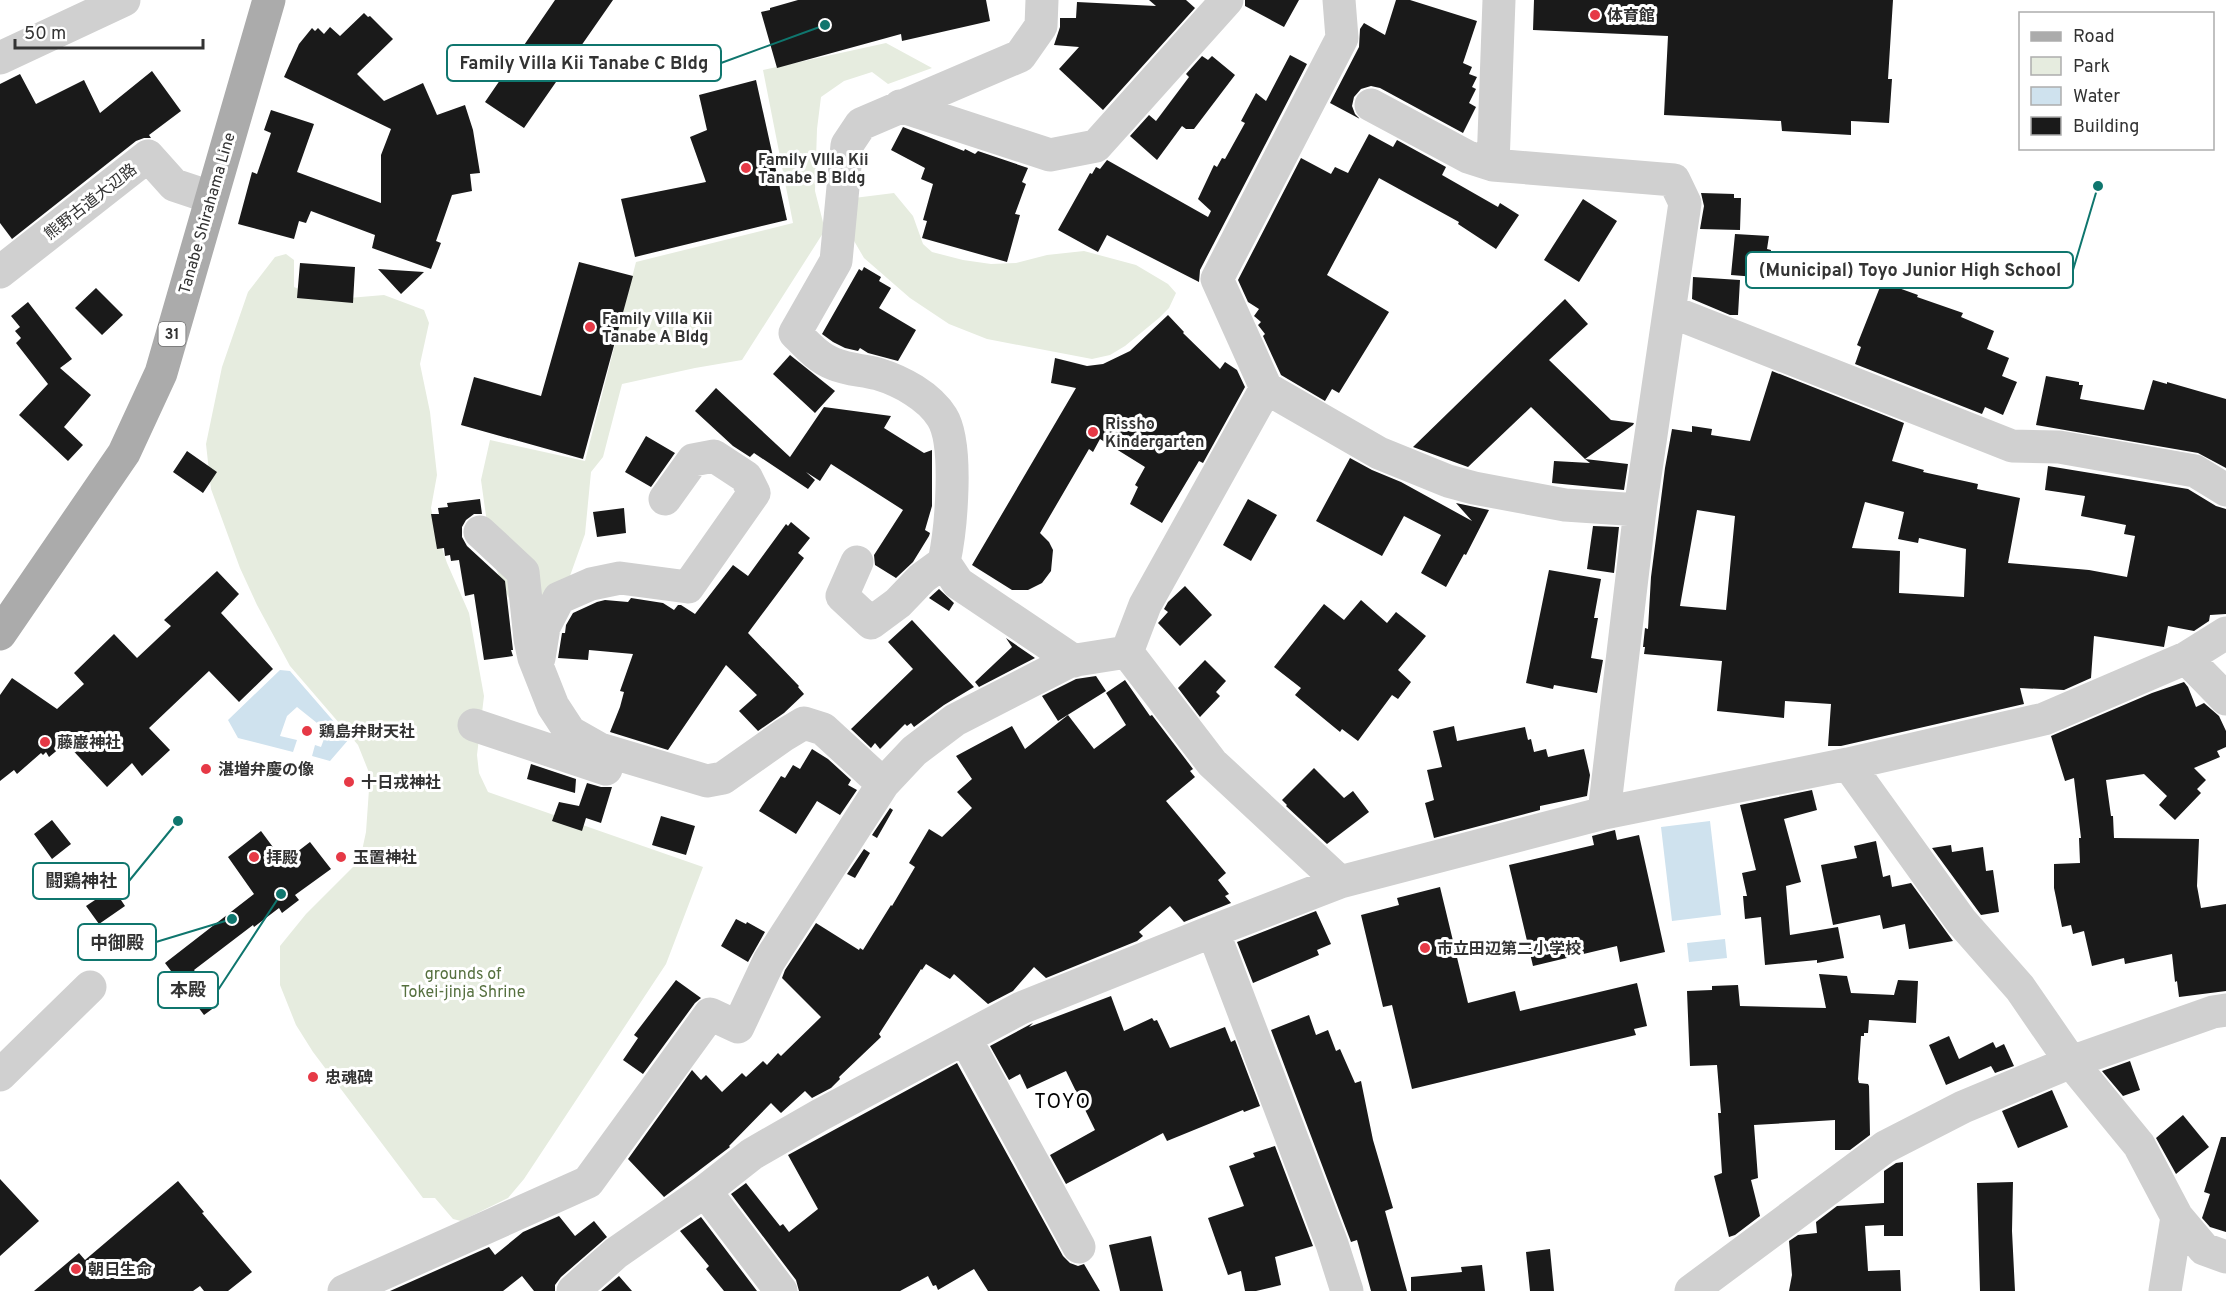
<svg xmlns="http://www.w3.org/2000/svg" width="2226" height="1291" viewBox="0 0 2226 1291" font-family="Overpass,'Noto Sans JP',sans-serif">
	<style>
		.green { fill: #e6ecdf }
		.water { fill: #cfe2ee }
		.building { fill: #1a1a1a; fill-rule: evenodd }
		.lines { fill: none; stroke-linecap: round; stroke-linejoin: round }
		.minor { stroke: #d0d0d0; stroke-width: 33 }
		.major { stroke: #ababab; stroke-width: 33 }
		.poi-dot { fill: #e63946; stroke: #fff; stroke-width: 2 }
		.labels { text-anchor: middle; stroke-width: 6; stroke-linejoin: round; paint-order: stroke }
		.shield { fill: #fff; stroke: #707070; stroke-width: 1.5 }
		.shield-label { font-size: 15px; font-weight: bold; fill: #333 }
		.poi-label { font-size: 16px; font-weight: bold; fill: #333; stroke: #fff; text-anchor: start }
		.street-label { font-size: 16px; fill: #333; stroke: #fff }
		.park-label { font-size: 16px; fill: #56703f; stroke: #fff }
		.quarter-label { font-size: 20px; letter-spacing: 1.5px; fill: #000; stroke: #fff }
		.leader { fill: none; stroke: #0f766e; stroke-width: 2 }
		.callout-dot { fill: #0f766e; stroke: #fff; stroke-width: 2 }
		.callout { fill: #fff; stroke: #0f766e; stroke-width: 2 }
		.callout-label { font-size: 18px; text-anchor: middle; font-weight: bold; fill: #333 }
	</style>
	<rect width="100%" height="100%" fill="#fff"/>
	<path class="green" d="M886,43l46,25 -44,16 -16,-12 -28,9 -23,16 -4,32 -2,62 10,39 -83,130 -47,8 -73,16 -19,73 -12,15 -6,62 -47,131 -58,-133 7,-9 -6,-43 9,-40 95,21 51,-199 157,-39 -30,-153z
		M894,193l19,23 10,28 9,8 31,8 28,4 25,-1 31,-8 37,-4 52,14 32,19 8,9 -7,15 -10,10 -34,28 -15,9 -18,4 -105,-20 -38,-15 -39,-26 -46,-40 -14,-24 4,-36z
		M286,254l8,6v27l31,13 59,-5 40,15 5,13 -9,41 10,48 7,63 -6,33 4,19 12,36 22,50 15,83 -7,59 2,18 9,19 215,75 -37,97 -142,215 -16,19 -47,23 -8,-2 -18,-21h-12l-110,-146 -17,-27 -16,-40v-39l26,-32 54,-54 6,-28 4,-57 -12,-30 -68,-79 -33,-61 -17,-37 -29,-79 -5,-45 16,-77 26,-75 27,-35z"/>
	<path class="water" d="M280,670l10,1 59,68 -19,22 -18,-5 3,-11 6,2 6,-16 -30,-24 -10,9 -7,20 17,4 -4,12 -55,-14 -10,-18z
		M1710,821l11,94 -49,6 -11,-94z
		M1725,939l2,19 -38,4 -2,-19z"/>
	<path class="building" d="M555,0h58l-89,128 -39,-26z
		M798,0h188l4,21 -88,20 -1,-7 -124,34 -16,-56 9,-2v-2z
		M1149,0h37l9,8 -92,102 -44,-41 20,-22 -25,-2 6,-18v-9h16l1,-16 79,4z
		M1245,0h54l-15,27 -39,-21z
		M1396,0h14l67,21 -14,42 9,4 -3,7 8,3 -5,10 4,2 -7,14 7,4 -13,26 -83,-45 -9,-2 -10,3 -7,8 -2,9 3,8 5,5 -30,-16 29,-56 1,-18 4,-6 21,12z
		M1534,0h359l-5,79h4l-3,44 -38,-2v14l-69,-4 -1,-10 -117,-6 4,-79 -135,-6z
		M364,13l4,4 2,-1 23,23 -36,35 27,27 39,-18 14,32 28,-10 8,25 7,43 -10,1 2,17 -20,4 -16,46 5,2 -10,26 -59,-21 3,-13 -64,-24 -5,12 -7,-2 -5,18 -56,-15 14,-52 5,2 14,-41 -7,-3 7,-20 43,14 -17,48 84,31v-48l10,-26 -107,-52 15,-33 13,-16 3,3 3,-3 6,6 6,-7 10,9z
		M1290,55l17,9 -107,206 -1,12 -92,-47 -9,17 -40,-22 32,-57 2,1 4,-7 4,2 7,-9 101,57 3,-6 -13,-12 16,-34 3,2 5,-9 3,1 20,-36 -4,-2 15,-28 10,8z
		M1202,56l6,4 4,-4 23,19 -41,54h-8l-4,-3 -25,34 -27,-24 19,-21 7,6 33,-44 -3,-3z
		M152,71l29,40 -32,24 2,3h-7l-8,3 -124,98 -12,-16v-139l20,-10 16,30 48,-24 16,33z
		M756,80l31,140 -152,37 -14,-58 85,-17 -16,-45 17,-7 -8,-35z
		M903,127l61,24 1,-2 10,5 3,-3 50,17 -6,14 4,2 -11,30 5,1 -13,47 -85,-24 5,-17 -4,-1 10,-36 -12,-5 4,-11 -34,-18z
		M1369,134l24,13 4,-7 49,27 -4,8 56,32 2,-4 19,12 -23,34 -38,-25 1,-2 -80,-44 -52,97 62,37 -50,81 -7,-4 -7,12 -44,-26 -18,-39 2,-2 -7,-9 3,-3 -7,-6 5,-7 -11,-7 -10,-22 63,-122 30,16 4,-7 13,6z
		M1701,193l33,1v4h7l-1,32 -40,-1 4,-23z
		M1583,199l34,22 -38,61 -35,-22z
		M1735,234l34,2 -2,13 4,1 -2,28 -38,-3z
		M579,262l54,14 -50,183 -122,-34 13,-48 67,19z
		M300,263l55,4 -2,36 -56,-5z
		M864,267l17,10 -2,4 12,7 -12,20 37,22 -18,31 -30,-8 -8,-5 -2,3 -13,-3 -12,-6 -11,-8 37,-65 3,2z
		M378,269l46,3 -23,22z
		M1693,277l47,3 -2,35h-8l-38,-16z
		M1882,282l36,13 -1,2 46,16 -2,4 33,14 -7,18 22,9 -7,18 15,6 -14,33 -18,-8 -3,7 -127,-50 6,-17 -4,-2z
		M96,288l27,27 -21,20 -27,-27z
		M1565,299l23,25 -39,36 62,60 23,3 -1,2 -48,34 -54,-52 -63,60 -55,-20z
		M28,302l44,57 -12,9 31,27 -27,32 19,18 -15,16 -49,-46 29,-31 -32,-41 5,-5 -6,-7 5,-4 -9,-11z
		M1168,315l16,17 -1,1 37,36 5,-7 12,8 8,17 -42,76 -4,-2 -37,62 -32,-19 8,-17 -3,-2 10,-18 -45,-28 -7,13 -4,-3 -49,84 9,9 4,8 -2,21 -9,12 -14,7h-16l-40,-25 104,-177 -25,-5 4,-25 32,8 16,-2 27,-13z
		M790,355l45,36 -20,22 -42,-39z
		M1772,371l132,52 -12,38 32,9 -1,2 55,12 -1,5 43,9 -12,65 81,7 38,7 8,-41 -11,-2 2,-9 -45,-9 4,-20 -40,-6 3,-24 140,23 28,17 10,3v105l-16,1 -1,6 -15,10 -26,-5 -4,21 -70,-11 -3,42 -27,12 -44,-2 4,16 -183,42h-13l3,-42 -46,-3 -1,17 -67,-7 5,-50 -78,-7 1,-7h-2l2,-19 3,1 3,-52 14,-109 7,-39 20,3v-6l20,3 -1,6 39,6zM1865,502l39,10 -6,27 20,4 1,-5 47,11 -2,48 -65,-4 1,-42 -48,-3zM1697,510l38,6 -9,94 -46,-4z
		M2046,376l33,6v3h4l-3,14 64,11 9,-30 14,4v-2l59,17v69l-28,-15 -162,-28z
		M716,388l74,69 34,-50 67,9 -7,12 40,25 8,-3v56l-7,24 5,3 -1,3 -16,26 -17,16 -21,-13 -1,-10 29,-45 -72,-46 -11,17 -14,-9 9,8 -7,9 -54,-36 -4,4 -17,-11 -38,-35z
		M646,436l29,17 -24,34 -26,-15z
		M187,451l30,21 -14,21 -30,-21z
		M1350,458l22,12 29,12 71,39 -16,-18 33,7 -23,45 -2,-1 -18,33 -25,-14 20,-38 -37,-19 -22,40 -66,-35z
		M1585,459l43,5 -4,26 -72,-7 2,-22 36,2z
		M480,499l2,15h-8l-8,6 -4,7v10l5,9 38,35 8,69h-2l2,6 -29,4 -10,-66 -9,2 -6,-36 -8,1 -1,-6 -5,1 -1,-8 -7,1 -6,-35h8l-1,-6 10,-1 -1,-4z
		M1248,499l29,16 -26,46 -28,-16z
		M624,508l2,25 -29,4 -4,-25z
		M791,522l19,16 -12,15 6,5 -56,75 51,53 -1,1 6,7 -20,19 -26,18 -19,-20 18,-16 -31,-30 -58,85 -58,-18 10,-25 4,-15 -4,-1 13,-37 -44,-4 -1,10 -30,-2 4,-25h3l1,-8 7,-12 24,-11 8,-2 23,2 3,-4 32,5 11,7 4,-5h3l14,9 38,-49 15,11 38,-52 2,2z
		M1593,526l26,1 -5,46 -27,-4z
		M1549,570l52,9 -7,39h4l-7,40 12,2 -6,33 -43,-8 -1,4 -27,-6z
		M217,571l22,23 -18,19 52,56 -34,33 -30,-31 -60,57 21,22 -28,26 -10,-13 -25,24 -41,-44 -17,14 -3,-5 -3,3 -2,-2 -24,21 -3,-4 -14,11v-86l12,-17 45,31 27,-25 -10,-11 40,-39 23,24 34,-32 -7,-6z
		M1185,586l27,29 -32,31 -22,-23 10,-11 -4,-3 4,-7z
		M939,589l15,14 -5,8 -20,-13z
		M1361,600l26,23 9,-11 30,24 -28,34 13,12 -13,17 -6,-4 -34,46 -16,-12 -2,3 -45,-37 6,-7 -27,-21 50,-63 20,16z
		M912,620l62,67 -30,18 -30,22 -3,-4 -4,3 -2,-2 -25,25 -5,-6 -4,5 -20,-19 62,-60 -25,-27z
		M1006,638l29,20 -56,29 -4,-5 37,-35z
		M1205,660l21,21 -10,11 4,4 -20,21 -22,-29z
		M1096,676l10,15 -48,30 -16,-25 34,-17z
		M1125,680l25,36 2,-1 41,54 -3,2 5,6 -29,24 60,72 -8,7 11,14 -4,2 6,7 -47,19 -14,-16 -31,26 4,4 -6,5 -91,37 -12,-11 -21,24 -25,13 -34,-30 -4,5 -24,-15 -4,6 -1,-1 -42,65 2,3 -42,40 1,2 -9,9 -19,10 -7,-7 -24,22 -10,-10 -42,43 1,1 -66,50 -36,-38 64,-89 9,10 5,-5 16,17 20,-19 4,4 17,-16 4,4 11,-12 3,3 40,-39 -39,-39 3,-8 31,-47 43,27 1,-2 3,2 28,-45 1,1 23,-39 -6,-4 20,-34 13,8 30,-29 -15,-16 15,-13 -16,-23 56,-30 13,23 43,-34 26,34 32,-24 -20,-32z
		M2184,682l4,5 8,20 8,-4 15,13 7,15v16l-9,4 3,6 -26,11 12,12 -9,9 4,4 -26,27 -16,-15 8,-9 -23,-22 -38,6 5,36h2l1,22 85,1 -2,47 4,22 25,-4v87l-47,6 -2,-16 -2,1 -3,-28 -47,10 -1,-6 -32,8 -8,-35 -11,3 -2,-9 -9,2 -8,-39v-24l26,-1 -1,-25h2l-7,-60 -9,3 -14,-45 101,-43z
		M1454,726l3,15 68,-14 3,13 3,-1 3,13 12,-3 2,8 36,-8 6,26 -3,21 -47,10v4l-106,28 -9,-35 9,-3 -7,-30 15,-3 -9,-36z
		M812,749l16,10 23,21 -3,5 9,5 -17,25 -23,-14 -21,33 -37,-23 22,-35 4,2 8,-13 7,4z
		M531,764l45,15 -1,14 -48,-14z
		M1314,768l30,30 9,-7 16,21 -42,32 -41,-38 1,-1 -5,-5z
		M587,783l14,4h11l-11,36 -15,-5 -4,13 -30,-10 7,-19 20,4z
		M1812,790l5,20 -33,9 17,63 -15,4 4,49 48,-8 6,31 -27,5v-3l-52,5 -4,-48 -16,2 -2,-23h4l-5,-23 14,-3 -16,-65z
		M890,808l3,2 -16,28 -5,-3z
		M661,816l34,10 -9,29 -34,-10z
		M52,820l19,24 -19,15 -18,-25z
		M1615,830l2,10 22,-5 26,117 -45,10 -3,-16 -84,20 -24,-101 85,-20 -2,-9z
		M261,831l23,31 26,-20 21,27 -36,26 4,5 -17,13 -3,-5 -25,19 -1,-2 -59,45 25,34 -15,11 -39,-52 89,-69 -26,-37z
		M1876,841l7,36 7,-2 2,12 19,-4 42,58 -44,8 -4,-25 -22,5 -3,-14 -47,10 -12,-60 36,-7 -3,-12z
		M1951,845l1,7 31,-5 3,24 7,-1 6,42 -18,3 -49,-67z
		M864,849l6,4 -15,25 -8,-4z
		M1440,887l28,116 47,-12 5,20 117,-28 10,43 -13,3 2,6 -224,54 -20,-84 -9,2 -22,-92 38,-10 -2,-7z
		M113,888l12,18 -26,18 -13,-18z
		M1316,911l15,33 -14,6 2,5 -66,28 -16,-41z
		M736,919l10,5 1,-2 18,10 -17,30 -27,-16z
		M1819,974l28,2 4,17 43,2 4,-15 20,1 -2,42 -47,-3 -1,13h-4v3h-3l-3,43 1,4 9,1 1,2 1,49 -20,15h-15v-30l-81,5 4,53 -7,2 9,36 -25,19 -6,2 -15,-61 8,-3 -4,-60h3l-4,-48 -27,1 -3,-75 25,-1v-4l26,-1 2,21 86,2z
		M676,980l25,18 -6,5 -52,71 -20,-14 15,-22 -4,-3z
		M1111,996l13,35 28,-13 2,3 3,-1 13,28 55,-21 6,15 4,-2 25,66 -16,6 -1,-2 -76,31 -4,-8 -97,51 -16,-29 45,-25 -29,-59 -39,18 -7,-15 -11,6 -19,-34 39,-21 4,-2 -4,4z
		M1309,1015l7,20 12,-5 8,21 4,-2 15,34 6,-2 12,59 20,68 -8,3 22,80h-36l-14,-51 -6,2 -80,-212z
		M1949,1036l10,23 34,-17 3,6 8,-4 10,22 -19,7 -4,-7 -45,19 -17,-40z
		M2130,1061l10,29 -17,6 -21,-25z
		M957,1063l106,193 7,7 8,3 6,-2 16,27h-112l-14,-22 -36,21 -2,-5 -3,1 -5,-10 -28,15h-101l-3,-11 -65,-86 15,-11 34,43 3,-2 6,8 29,-23 -30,-54z
		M2052,1090l16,37 -50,21 -16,-37z
		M2183,1115l26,32 -33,27 -20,-36z
		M2221,1137h5v95l-16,-5 -8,-9 8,-24 -6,-2z
		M1275,1146l38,100 -38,11 6,28 -25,6h-11l-4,-20 -13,4 -20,-57 36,-12 -15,-40 26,-9 -2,-4z
		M1903,1162v74h-19v-11l-19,1 3,45 32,-1 1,21h-112l3,-16 -3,-34 9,-6 19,-2 -1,-11 21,-16 47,-3v-32l12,-8z
		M0,1179l39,42 -39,35z
		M178,1181l26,31 -2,1 50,59 -24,19h-24l-4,-5 -7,5h-159l45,-38 6,7z
		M2013,1182l-1,49 3,60h-35l-3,-108z
		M559,1216l16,20 19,-15 13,16 -46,40 -6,8v6h-21l-12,-15 -19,15h-113l99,-44 6,8 28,-23z
		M701,1217l56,74h-33l-18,-22 3,-3 -29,-35z
		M1151,1236l12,55h-43l-11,-46z
		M1550,1249l4,42h-24l-4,-39z
		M1482,1265l3,26h-74v-14l51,-5 -1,-5z
		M619,1276l13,15h-31z"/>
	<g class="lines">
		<path class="minor" d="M1042,0l-1,26 -21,30 -159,68 -14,21 -11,116 -41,72c11,11 23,25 39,31 14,6 30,6 44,10 23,7 51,22 64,43 17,27 9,113 2,145l14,21 116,78
			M1339,0l3,38 -125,241 49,109 113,65 69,28 26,7 91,17 75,5
			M1499,0l-6,165 181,15 11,23 -45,307 -36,303
			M0,58l124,-58
			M1371,105l97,52 25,8
			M900,106l150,49 46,-9 131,-146
			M0,272l148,-116 26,29 36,12
			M1670,311l342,135 47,1 136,24 31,19
			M480,532l43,40 7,67 4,19 19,48 17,26 30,17 107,32 16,-3 61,-43 20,-12 19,6 60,55
			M857,562l-15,34 29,27 27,-20 24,-25 22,-16
			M1127,652l85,111 128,119
			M1127,652l18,-47 121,-217
			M539,658l5,-31 15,-29 32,-14 29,-6 68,9 66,-94 -8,-16 -32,-21 -21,4 -28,39
			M2186,658l40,41
			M474,725l132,44
			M1848,764l113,157 59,67 51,74 68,83 38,72 27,32 22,8
			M1213,931l119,313 15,47
			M965,1038l114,209
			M0,1075l90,-88
			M705,1191l76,100
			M344,1291l244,-109 122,-168 28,13 31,-66 114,-177 31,-33 41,-31 115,-59 57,-9
			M573,1291l43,-38 89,-62 47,-37 68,-39 201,-107 192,-77 127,-49 264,-69 244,-49 196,-45 142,-61 40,-25
			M1691,1291l194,-144 78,-40 108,-45 142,-50 13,-2
			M2165,1291l12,-74"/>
		<path class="major" d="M0,634l124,-181 37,-80 108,-373"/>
	</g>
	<g class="poi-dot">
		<circle cx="1595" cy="15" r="6"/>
		<circle cx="746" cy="168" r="6"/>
		<circle cx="590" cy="327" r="6"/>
		<circle cx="1093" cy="432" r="6"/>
		<circle cx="307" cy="731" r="6"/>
		<circle cx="45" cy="742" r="6"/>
		<circle cx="206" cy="769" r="6"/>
		<circle cx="349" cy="782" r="6"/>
		<circle cx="254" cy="857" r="6"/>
		<circle cx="341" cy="857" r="6"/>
		<circle cx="1425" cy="948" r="6"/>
		<circle cx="313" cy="1077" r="6"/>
		<circle cx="76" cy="1269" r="6"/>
	</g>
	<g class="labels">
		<rect class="shield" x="158.5" y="322" width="27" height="24" rx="4.5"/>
		<g class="shield-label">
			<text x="172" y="339">31</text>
		</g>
		<g class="poi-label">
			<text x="1607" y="21">体育館</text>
			<text x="758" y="165">Family VIlla Kii<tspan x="758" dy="18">Tanabe B Bldg</tspan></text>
			<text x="602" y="324">Family Villa Kii<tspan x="602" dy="18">Tanabe A Bldg</tspan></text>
			<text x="1105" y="429">Rissho<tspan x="1105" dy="18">Kindergarten</tspan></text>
			<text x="319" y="737">鶏島弁財天社</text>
			<text x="57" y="748">藤巌神社</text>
			<text x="218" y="775">湛増弁慶の像</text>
			<text x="361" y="788">十日戎神社</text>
			<text x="266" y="863">拝殿</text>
			<text x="353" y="863">玉置神社</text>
			<text x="1437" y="954">市立田辺第二小学校</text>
			<text x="325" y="1083">忠魂碑</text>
			<text x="88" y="1275">朝日生命</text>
		</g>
		<g class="street-label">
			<text transform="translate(90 201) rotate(-38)" y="6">熊野古道大辺路</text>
			<text transform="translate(206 213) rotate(-74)" y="6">Tanabe Shirahama Line</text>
		</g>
		<g class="park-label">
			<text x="463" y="979">grounds of<tspan x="463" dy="18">Tokei-jinja Shrine</tspan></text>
		</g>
		<g class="quarter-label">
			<text x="1063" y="1108">TOYO</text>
		</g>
	</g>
	<path class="leader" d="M825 25L721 63M2098 186L2073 270M178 821L129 881M232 919L156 942M281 894L218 990"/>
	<g class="callout-dot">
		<circle cx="825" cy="25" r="6"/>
		<circle cx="2098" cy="186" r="6"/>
		<circle cx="178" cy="821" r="6"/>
		<circle cx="232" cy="919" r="6"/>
		<circle cx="281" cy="894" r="6"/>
	</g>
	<g class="callout">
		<rect x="447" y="45" width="274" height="36" rx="6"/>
		<rect x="1746" y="252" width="327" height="36" rx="6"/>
		<rect x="33" y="863" width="96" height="36" rx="6"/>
		<rect x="78" y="924" width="78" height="36" rx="6"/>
		<rect x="158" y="972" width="60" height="36" rx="6"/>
	</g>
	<g class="callout-label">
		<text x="584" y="69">Family Villa Kii Tanabe C Bldg</text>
		<text x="1910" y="276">(Municipal) Toyo Junior High School</text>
		<text x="81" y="887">闘鶏神社</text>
		<text x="117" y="949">中御殿</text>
		<text x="188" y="996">本殿</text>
	</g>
	<rect x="2019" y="12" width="195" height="138" fill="#ffffff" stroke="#adadad" stroke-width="1.5"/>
	<rect x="2031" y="32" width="30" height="9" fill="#ababab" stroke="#adadad" stroke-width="1.5"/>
	<text x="2073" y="42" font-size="18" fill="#333333">Road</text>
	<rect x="2031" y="57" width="30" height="18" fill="#e6ecdf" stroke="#adadad" stroke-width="1.5"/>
	<text x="2073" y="72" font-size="18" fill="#333333">Park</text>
	<rect x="2031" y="87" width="30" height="18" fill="#cfe2ee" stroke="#adadad" stroke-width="1.5"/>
	<text x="2073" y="102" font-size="18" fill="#333333">Water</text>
	<rect x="2031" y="117" width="30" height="18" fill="#1a1a1a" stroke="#adadad" stroke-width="1.5"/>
	<text x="2073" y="132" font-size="18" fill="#333333">Building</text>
	<path d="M15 39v9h188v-9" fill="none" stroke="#333333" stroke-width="3"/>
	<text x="24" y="39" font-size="18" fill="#333333" stroke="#ffffff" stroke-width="4.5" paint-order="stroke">50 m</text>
</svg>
